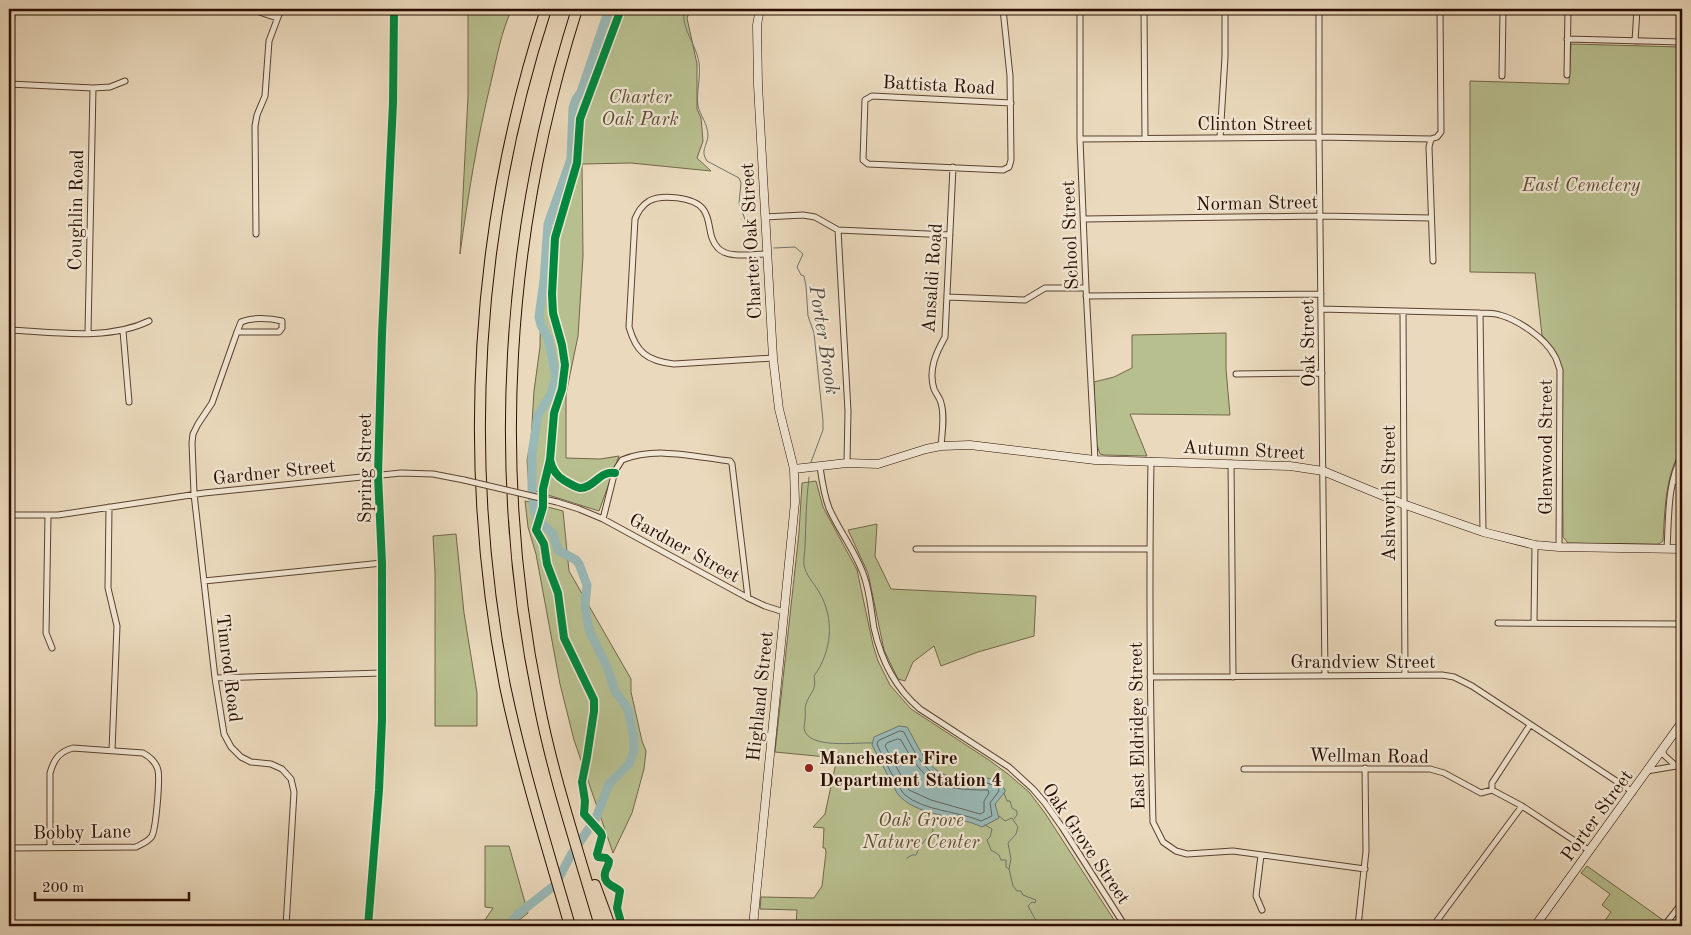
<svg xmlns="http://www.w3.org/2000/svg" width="1691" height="935" viewBox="0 0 1691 935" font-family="'Old Standard TT',serif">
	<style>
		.green { fill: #b8bf8f; stroke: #726648 }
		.water { fill: #99b9b7; stroke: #6d756e }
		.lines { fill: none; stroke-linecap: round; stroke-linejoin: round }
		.shore { stroke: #62645c; stroke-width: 1 }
		.stream { stroke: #6d756e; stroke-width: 1 }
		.river { stroke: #99b9b7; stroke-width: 9 }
		.street-casing { stroke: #5b412f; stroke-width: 7 }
		.secondary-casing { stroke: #2b0e00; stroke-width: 9 }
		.highway-casing { stroke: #2b0e00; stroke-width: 12 }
		.street { stroke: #f1e6d3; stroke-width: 5 }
		.secondary { stroke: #f1e6d3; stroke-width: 8 }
		.highway { stroke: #ead9bc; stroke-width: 10 }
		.street-bridge-casing { stroke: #5b412f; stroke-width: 7; stroke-linecap: butt }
		.street-bridge { stroke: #f1e6d3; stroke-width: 5 }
		.cycleway-casing { stroke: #f1e6d3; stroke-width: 11 }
		.cycleway { stroke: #00873e; stroke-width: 8 }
		.poi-dot { fill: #8f2418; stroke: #f1e6d3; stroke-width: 2 }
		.labels { text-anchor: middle; stroke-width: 4.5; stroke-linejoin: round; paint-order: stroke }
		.street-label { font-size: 19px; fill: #2b0e00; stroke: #f1e6d3 }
		.park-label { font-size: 19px; font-style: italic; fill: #5c4c32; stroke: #f1e6d3 }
		.poi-label { font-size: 19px; font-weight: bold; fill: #2b0e00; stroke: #f1e6d3; text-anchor: start }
		.water-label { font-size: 20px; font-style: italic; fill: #524a40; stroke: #f1e6d3 }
	</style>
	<rect width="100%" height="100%" fill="#ead9bc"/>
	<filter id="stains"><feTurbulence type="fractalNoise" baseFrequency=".004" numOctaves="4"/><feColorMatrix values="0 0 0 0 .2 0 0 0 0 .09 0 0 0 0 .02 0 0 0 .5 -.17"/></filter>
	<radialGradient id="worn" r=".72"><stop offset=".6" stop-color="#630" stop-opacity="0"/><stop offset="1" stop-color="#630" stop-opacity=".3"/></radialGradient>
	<path class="green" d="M468,9h44c-11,23 -15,48 -21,73 -14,57 -23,114 -31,172l8,-158z
		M609,9h82l-4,9 10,46v45l4,9 2,23 -6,17 14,13 -80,-8 -49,1 1,92 -5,80 -12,58v64l34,1 19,-3 -20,55 -70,-22 -2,-29 4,-20 3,-49 6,-44 1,-62 7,-24 3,-26 8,-31 10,-51 13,-48 10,-41z
		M1571,44l111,3v401c-17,28 -17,61 -19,93l-4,3 -91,-1 -5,-6 -1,-169 -8,-19 -12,-14 -7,-62 -65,-1v-191l99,3z
		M1226,333v36l4,46 -100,-1 17,42 -43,-1 -4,-1 -4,-12 -2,-60 20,-5 18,-9v-33z
		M816,481l7,26 34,63 16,75 5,16 12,24 21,24 78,51 19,14 21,18 16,21 73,113h-322l1,-16 -37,-1 1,-12 53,1 8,-12 4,-34 -1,-4h-2l1,-20 -11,-1 12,-13 12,-56 -62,-6 24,-219 3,-50z
		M525,501l38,10 6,60 62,108v13l11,49 4,10 -2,18 -12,44 -19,40 -39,-113 -14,-56 -24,-130 -8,-27z
		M877,524l-2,32 16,33 145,7 -2,40 -56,16 -37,14 -7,-20 -21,16 -8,19 -7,-2 -14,-29 -16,-77 -20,-43z
		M456,534l8,79 13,80v33h-42v-154l-2,-36z
		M485,846h24l19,67 -15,12 -14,-3 -3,4h-15l12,-18 -8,-1z
		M1587,866l76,54 -4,6h-58l10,-14 -9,-7 8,-11 -29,-21z"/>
	<path class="water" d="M899,726l8,1c10,16 16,36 34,46 21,12 50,-6 64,17v2l-10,12 4,14 -17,9c-25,-12 -68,-11 -85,-34l-25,-48 2,-8z"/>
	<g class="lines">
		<path class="shore" d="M900,731l4,1c14,28 28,53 63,51 10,-1 22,-1 31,4l1,4 -9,12 2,13 -11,5c-23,-10 -57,-10 -76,-26 -5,-4 -25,-43 -28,-51l1,-3z
			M898,739l3,1c24,44 37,50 87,50l1,3 -5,8v11l-4,2 -49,-14 -22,-10 -24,-44 2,-3z"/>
		<path class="stream" d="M684,9c-3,21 12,34 15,54 2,14 -3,30 -1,43 2,9 10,18 10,30 -1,10 -8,15 -1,25l32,17 2,5 -2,20 12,33 7,5
			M774,248l21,-1 8,7 -6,13 4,8 3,1 2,10 2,30 6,17 9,88v9l-12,32
			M809,477c-3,23 -3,46 -4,69 0,7 -2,13 -1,19 2,11 10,18 15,27 16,27 13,59 -5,84 3,15 -4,16 -8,28 -2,5 0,10 -1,16 0,2 -1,5 -1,8 3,22 53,14 68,15
			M1004,793l3,8h3l2,7 5,3v4l-3,4
			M999,816l6,5 7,-3 6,9 -2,7 -8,9 3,16 -2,10 4,17 4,5h4l2,4 13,5 -1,3 -3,-1 -4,4 11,20
			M985,825l7,4 -2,8 -3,3 4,10 8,5 2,5h5v7l3,2
			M907,858l5,-3h4l4,-9 13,-15 -1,-6 -4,-6 4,-7"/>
		<path class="river" d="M508,926l10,-12 37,-29 16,-30 25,-37 13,-34 20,-20 5,-13 -1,-17 -5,-25 -13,-18 -8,-24 -18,-37 -4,-24 2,-21 -8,-21 -3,-4 -18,-10 -5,-16 -15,-14 -3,-7 -3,-18v-41l6,-39 13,-21 5,-17 -8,-39 -7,-13 -2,-8 5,-37 4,-56 23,-65 2,-51 3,-9 5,-7 28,-83"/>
		<defs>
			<path id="street" d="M251,9l26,9
				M1003,9l7,67 1,84 -2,7 -6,3 -135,-6 -5,-4 2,-60 7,-4 139,7
				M1080,9v130l6,149 9,172
				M1144,9l1,129
				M1319,9v128l6,539
				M1567,39l115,3
				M1635,41l2,-32
				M1567,75l1,-66
				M1502,76l1,-67
				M9,84l84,4 17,-1 15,-6
				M9,96l3,-87
				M1220,138l5,-81v-48
				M1080,139l239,-2 112,2
				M765,217l38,-2 12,2 23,13 112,5
				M1084,219l236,-3 111,2
				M838,230l10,181 -1,52
				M256,234l-1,-108 2,-11 8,-19 4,-55 12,-32
				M767,254c-14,0 -39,5 -49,-6 -11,-11 -6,-28 -15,-39 -9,-12 -42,-15 -54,-8 -8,5 -11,11 -14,18l-6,108c7,25 18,34 45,37l99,-6
				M1433,261l-4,-114 2,-8 6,-2 4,-5 -1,-123
				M1086,296l235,-2
				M947,297l78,3 20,-12h41
				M1321,309l159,4c7,0 14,0 20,2 18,5 45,23 54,40 3,4 4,10 6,15l-1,177
				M1403,312l2,362
				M1480,313l3,219
				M9,330c44,2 99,11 140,-9
				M123,331l6,71
				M237,332l4,-10c11,-5 29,-4 41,-1v7l-3,4h-42l-25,71 -14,21 -5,10 -1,9 2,51 21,184 9,56 7,13 10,10 10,5 20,2 11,5 9,10 3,13 -8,134
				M88,333l5,-245
				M1236,374l86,-1
				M941,446c1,-13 4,-30 0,-43 -1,-5 -5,-9 -7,-14 -6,-19 2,-36 11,-52l8,-170
				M1151,461c-2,120 -1,241 2,361l10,20 13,9 11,3 46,-3 132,18
				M1231,463l2,214
				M820,467c2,14 4,28 9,41 10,23 27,44 35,68 6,16 7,35 10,52 7,32 21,60 46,81l89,58 24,22 12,14 17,24 63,99
				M1673,481l9,1
				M557,502l22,7 24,10 145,79 17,8 19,6
				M109,507l-1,81 9,38 -5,124
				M9,515h49l146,-22 197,-20 32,1 31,6
				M48,516l-2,117 6,15
				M603,519l12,-48 7,-11c34,-14 73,-3 108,1l2,3 16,134
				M1667,548c2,-30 0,-65 15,-92
				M916,549h233
				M204,581l178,-18
				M1534,622l1,-77
				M1498,623l184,1
				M1150,677l292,-2 12,2 18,9 161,106
				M215,678l167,-5
				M1662,750l2,5 12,11
				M1244,769h186l14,4 37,20 11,-3 30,16 68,45
				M1647,771l35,-6
				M1492,790v-7l38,-58
				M9,848l127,-1c6,-3 12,-5 16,-11 4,-8 8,-56 6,-66 -2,-8 -8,-13 -15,-17l-70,-5c-14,4 -19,11 -23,25v74
				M1261,855l-5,41 6,14
				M1358,926l8,-75 -1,-83
				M1433,926l89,-120
				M1664,926l18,-23"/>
			<path id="secondary" d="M794,469l53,-6 31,1 48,-15 15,-3 29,-1 125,15 195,6 33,5 80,33 80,28 52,13 24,2 123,2
				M368,926l11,-136 3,-70v-157l-4,-88 4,-141 11,-231 1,-94
				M753,926l42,-424 -1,-33 -15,-60 -6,-51 -15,-273 -1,-60 3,-16
				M1535,926l147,-204"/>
			<path id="highway" d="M546,9c-71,217 -85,453 -41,677 17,81 42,161 65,240
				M577,9c-72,227 -86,462 -38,695 15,76 40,149 61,222
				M595,885l15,41"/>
		</defs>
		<use href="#street" class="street-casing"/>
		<use href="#secondary" class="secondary-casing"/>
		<use href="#highway" class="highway-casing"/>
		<use href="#street" class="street"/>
		<use href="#secondary" class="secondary"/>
		<use href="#highway" class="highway"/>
		<defs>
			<path id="street-bridge" d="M464,480l93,22"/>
		</defs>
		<use href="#street-bridge" class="street-bridge-casing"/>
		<use href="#street-bridge" class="street-bridge"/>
		<defs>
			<path id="cycleway" d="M621,9l-41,110 -3,44 -22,75 -3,56 1,19 9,32 3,20 -3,24 -8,24 -4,47 -7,29v18l-7,23 8,14 3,20 11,29 6,45 30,62v11l-7,46 -5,25 3,19 -1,13 17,19 1,3 -5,18 1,3 8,1 3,3c0,5 -3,7 -4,12 -2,11 8,12 15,18l-3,17 5,18
				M550,460c2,9 6,16 15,21 4,2 10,6 15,7 13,1 20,-18 35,-15
				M368,926l11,-136 3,-70v-157l-4,-88 4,-141 11,-231 1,-94"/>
		</defs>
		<use href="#cycleway" class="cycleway-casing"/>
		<use href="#cycleway" class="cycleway"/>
	</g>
	<circle class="poi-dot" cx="809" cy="768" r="5"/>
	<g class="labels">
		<g class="street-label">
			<text transform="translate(939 84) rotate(3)" y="7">Battista Road</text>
			<text x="1255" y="130">Clinton Street</text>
			<text transform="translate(1257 202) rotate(-1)" y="7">Norman Street</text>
			<text transform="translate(75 210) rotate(-89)" y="7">Coughlin Road</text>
			<text transform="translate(1069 235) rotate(-92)" y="7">School Street</text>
			<text transform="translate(750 241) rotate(-93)" y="7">Charter Oak Street</text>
			<text transform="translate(931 278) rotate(-86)" y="7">Ansaldi Road</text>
			<text transform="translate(1307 343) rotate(-91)" y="7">Oak Street</text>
			<text transform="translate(1545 447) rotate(-90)" y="7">Glenwood Street</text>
			<text transform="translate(1244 449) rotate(3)" y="7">Autumn Street</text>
			<text transform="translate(364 468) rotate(-90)" y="7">Spring Street</text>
			<text transform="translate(274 471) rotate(-6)" y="7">Gardner Street</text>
			<text transform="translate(1388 493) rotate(-90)" y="7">Ashworth Street</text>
			<text transform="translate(685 547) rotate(29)" y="7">Gardner Street</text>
			<text x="1363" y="668">Grandview Street</text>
			<text transform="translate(230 668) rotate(83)" y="7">Timrod Road</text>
			<text transform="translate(759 696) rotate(-84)" y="7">Highland Street</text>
			<text transform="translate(1136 726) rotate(-91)" y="7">East Eldridge Street</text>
			<text transform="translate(1369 755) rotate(1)" y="7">Wellman Road</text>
			<text transform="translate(1596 815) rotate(-54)" y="7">Porter Street</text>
			<text transform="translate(82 831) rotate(-1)" y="7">Bobby Lane</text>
			<text transform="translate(1087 843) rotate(56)" y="7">Oak Grove Street</text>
		</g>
		<g class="park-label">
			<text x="640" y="103">Charter<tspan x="640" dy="22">Oak Park</tspan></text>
			<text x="1581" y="191">East Cemetery</text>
			<text x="921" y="826">Oak Grove<tspan x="921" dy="22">Nature Center</tspan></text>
		</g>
		<g class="poi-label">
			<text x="819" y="764">Manchester Fire<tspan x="819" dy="22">Department Station 4</tspan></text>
		</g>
		<g class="water-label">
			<text transform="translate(825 340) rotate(81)" y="7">Porter Brook</text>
		</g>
	</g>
	<rect width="1691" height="935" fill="none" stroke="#ead9bc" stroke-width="30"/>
	<rect x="10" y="10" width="1671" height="915" fill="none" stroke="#2b0e00" stroke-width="2.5"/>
	<rect x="15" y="15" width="1661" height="905" fill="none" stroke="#2b0e00"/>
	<path d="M35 892v8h154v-8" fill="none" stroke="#2b0e00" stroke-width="2.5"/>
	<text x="42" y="892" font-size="15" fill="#2b0e00" stroke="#f1e6d3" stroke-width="4" paint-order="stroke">200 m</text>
	<rect width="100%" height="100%" filter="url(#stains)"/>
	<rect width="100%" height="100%" fill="url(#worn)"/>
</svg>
